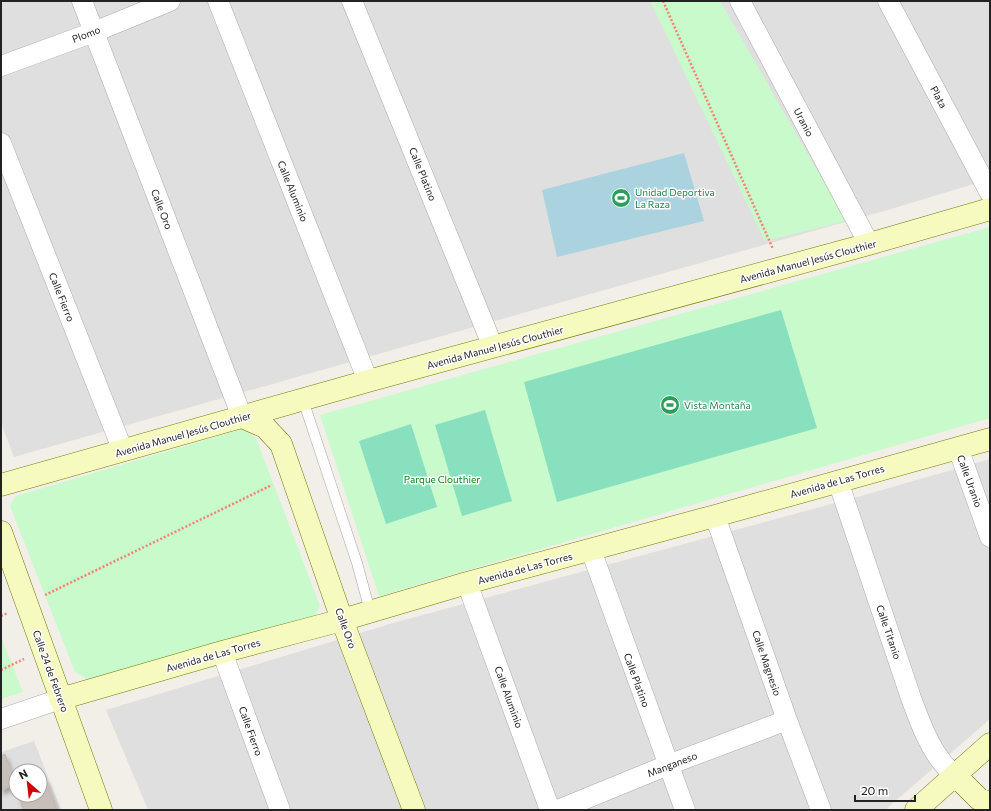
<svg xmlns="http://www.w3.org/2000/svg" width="991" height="811" viewBox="0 0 991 811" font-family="Commissioner,sans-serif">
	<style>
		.residential { fill: #e0dfdf; fill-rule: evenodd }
		.park { fill: #c8facc }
		.pitch { fill: #88e0be }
		.water { fill: #aad3df }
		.building { fill: #c7bfb8; stroke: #c4b6ab; filter: url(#shadow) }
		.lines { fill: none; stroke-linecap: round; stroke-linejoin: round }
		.lane-casing { stroke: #a9a9a9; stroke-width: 11 }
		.street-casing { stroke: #a9a9a9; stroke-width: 21 }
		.secondary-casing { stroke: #707d05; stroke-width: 23 }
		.path { stroke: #fa8072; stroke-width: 2.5; stroke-dasharray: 2 2; stroke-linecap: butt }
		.lane { stroke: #fff; stroke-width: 10 }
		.street { stroke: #fff; stroke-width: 20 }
		.secondary { stroke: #f7fabf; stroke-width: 22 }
		.labels { text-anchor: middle; stroke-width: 3; stroke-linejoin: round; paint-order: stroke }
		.street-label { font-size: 10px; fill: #222; stroke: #fff }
		.leisure-label { font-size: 10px; fill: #27864d; stroke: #fff; text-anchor: start }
		.park-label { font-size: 10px; fill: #0c8416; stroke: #fff }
	</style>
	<defs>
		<filter id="shadow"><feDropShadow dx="2.5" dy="4.5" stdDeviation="2" flood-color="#0004"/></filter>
	</defs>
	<rect width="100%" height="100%" fill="#f2efe9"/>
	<path class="residential" d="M1,1h989v178l-99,30 -877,248 -13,-34z
		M990,459v260l-105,91h-737l-42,-100 287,-87 475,-129z
		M34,741l27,69h-60v-58zM16,771h24v24h-24z"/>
	<path class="park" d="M650,1h70l126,220 -81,20z
		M990,227v191l-611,178 -59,-181z
		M242,429l14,9 64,168 -6,12 -225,62 -14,-8 -65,-166 6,-10z
		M1,637l22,55 -22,7z"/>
	<path class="pitch" d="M781,310l36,118 -260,74 -33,-120z
		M485,410l27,91 -50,15 -27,-91z
		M411,424l26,83 -51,17 -27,-83z"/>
	<path class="water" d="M684,153l20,68 -147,36 -15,-67z"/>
	<path class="building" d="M5,754l11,30 -15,6v-34z
		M45,778l12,32h-33l-6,-15h22v-15z"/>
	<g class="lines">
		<defs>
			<path id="lane" d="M304,403l53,160 13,48"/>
			<path id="street" d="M82,1l160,416
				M218,1l150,380
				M352,1l141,346
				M740,1l129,243
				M888,1l102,192
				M1,66l93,-34 76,-31
				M1,143l122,308
				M958,448l32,89
				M838,481l73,217c8,21 16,45 31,64 3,5 9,9 13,13
				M715,516l72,204 34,90
				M591,550l94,260
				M467,583l83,227
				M222,652l58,158
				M1,719l59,-20
				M558,810l110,-45 119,-45"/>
			<path id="secondary" d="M242,417l23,10 16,17 61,176 72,190
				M1,485l367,-104 501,-137 121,-35
				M1,532l100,278
				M60,699l162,-47 120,-32 125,-37 248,-67 275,-77
				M955,775l24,24 11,4
				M916,810l74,-66"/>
		</defs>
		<use href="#lane" class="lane-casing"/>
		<use href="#street" class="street-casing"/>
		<use href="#secondary" class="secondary-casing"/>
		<path class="path" d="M663,1l110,248
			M45,595l227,-110
			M1,616l7,-3
			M1,670l23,-11"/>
		<use href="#lane" class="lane"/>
		<use href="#street" class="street"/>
		<use href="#secondary" class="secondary"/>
	</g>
	<defs>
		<symbol id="stadium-disc" viewBox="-11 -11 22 22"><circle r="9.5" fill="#2e9e5b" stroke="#fff"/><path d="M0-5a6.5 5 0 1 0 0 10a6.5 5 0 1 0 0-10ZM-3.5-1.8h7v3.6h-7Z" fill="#fff"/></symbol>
	</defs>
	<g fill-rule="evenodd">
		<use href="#stadium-disc" x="610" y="187" width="22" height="22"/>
		<use href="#stadium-disc" x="659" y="394" width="22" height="22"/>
	</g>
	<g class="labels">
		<g class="street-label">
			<text transform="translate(86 34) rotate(-21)" y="4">Plomo</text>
			<text transform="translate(939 97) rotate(62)" y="4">Plata</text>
			<text transform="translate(804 122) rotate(62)" y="4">Uranio</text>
			<text transform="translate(423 174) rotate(68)" y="4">Calle Platino</text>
			<text transform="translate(293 191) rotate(68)" y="4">Calle Aluminio</text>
			<text transform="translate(162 209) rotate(69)" y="4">Calle Oro</text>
			<text transform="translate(808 261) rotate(-15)" y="4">Avenida Manuel Jesús Clouthier</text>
			<text transform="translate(62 297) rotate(68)" y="4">Calle Fierro</text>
			<text transform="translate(495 347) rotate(-15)" y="4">Avenida Manuel Jesús Clouthier</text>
			<text transform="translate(183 434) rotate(-16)" y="4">Avenida Manuel Jesús Clouthier</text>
			<text transform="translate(837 481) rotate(-16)" y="4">Avenida de Las Torres</text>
			<text transform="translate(970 481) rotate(70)" y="4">Calle Uranio</text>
			<text transform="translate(525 568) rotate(-15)" y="4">Avenida de Las Torres</text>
			<text transform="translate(346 628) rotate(70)" y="4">Calle Oro</text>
			<text transform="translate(889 632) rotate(71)" y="4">Calle Titanio</text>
			<text transform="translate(213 655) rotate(-16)" y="4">Avenida de Las Torres</text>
			<text transform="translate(767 663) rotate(71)" y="4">Calle Magnesio</text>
			<text transform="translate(51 671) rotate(70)" y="4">Calle 24 de Febrero</text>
			<text transform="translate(637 680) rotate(70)" y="4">Calle Platino</text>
			<text transform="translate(509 697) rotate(70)" y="4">Calle Aluminio</text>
			<text transform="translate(251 731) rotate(70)" y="4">Calle Fierro</text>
			<text transform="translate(672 764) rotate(-21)" y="4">Manganeso</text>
		</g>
		<g class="leisure-label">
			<text x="635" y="196">Unidad Deportiva<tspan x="635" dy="12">La Raza</tspan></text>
			<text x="684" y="409">Vista Montaña</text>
		</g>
		<g class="park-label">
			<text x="442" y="483">Parque Clouthier</text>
		</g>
	</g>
	<rect width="991" height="811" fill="none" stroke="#222222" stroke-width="4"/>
	<g transform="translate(28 783) rotate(332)"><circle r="19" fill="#ffffff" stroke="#a7a7a7"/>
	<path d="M0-3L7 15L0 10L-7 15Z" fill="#d40000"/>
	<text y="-6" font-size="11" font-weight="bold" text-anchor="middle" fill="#222222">N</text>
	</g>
	<path d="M855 795v6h60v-6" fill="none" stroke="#222222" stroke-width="2"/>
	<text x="861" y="795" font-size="12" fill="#222222" stroke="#ffffff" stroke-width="3" paint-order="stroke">20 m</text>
</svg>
